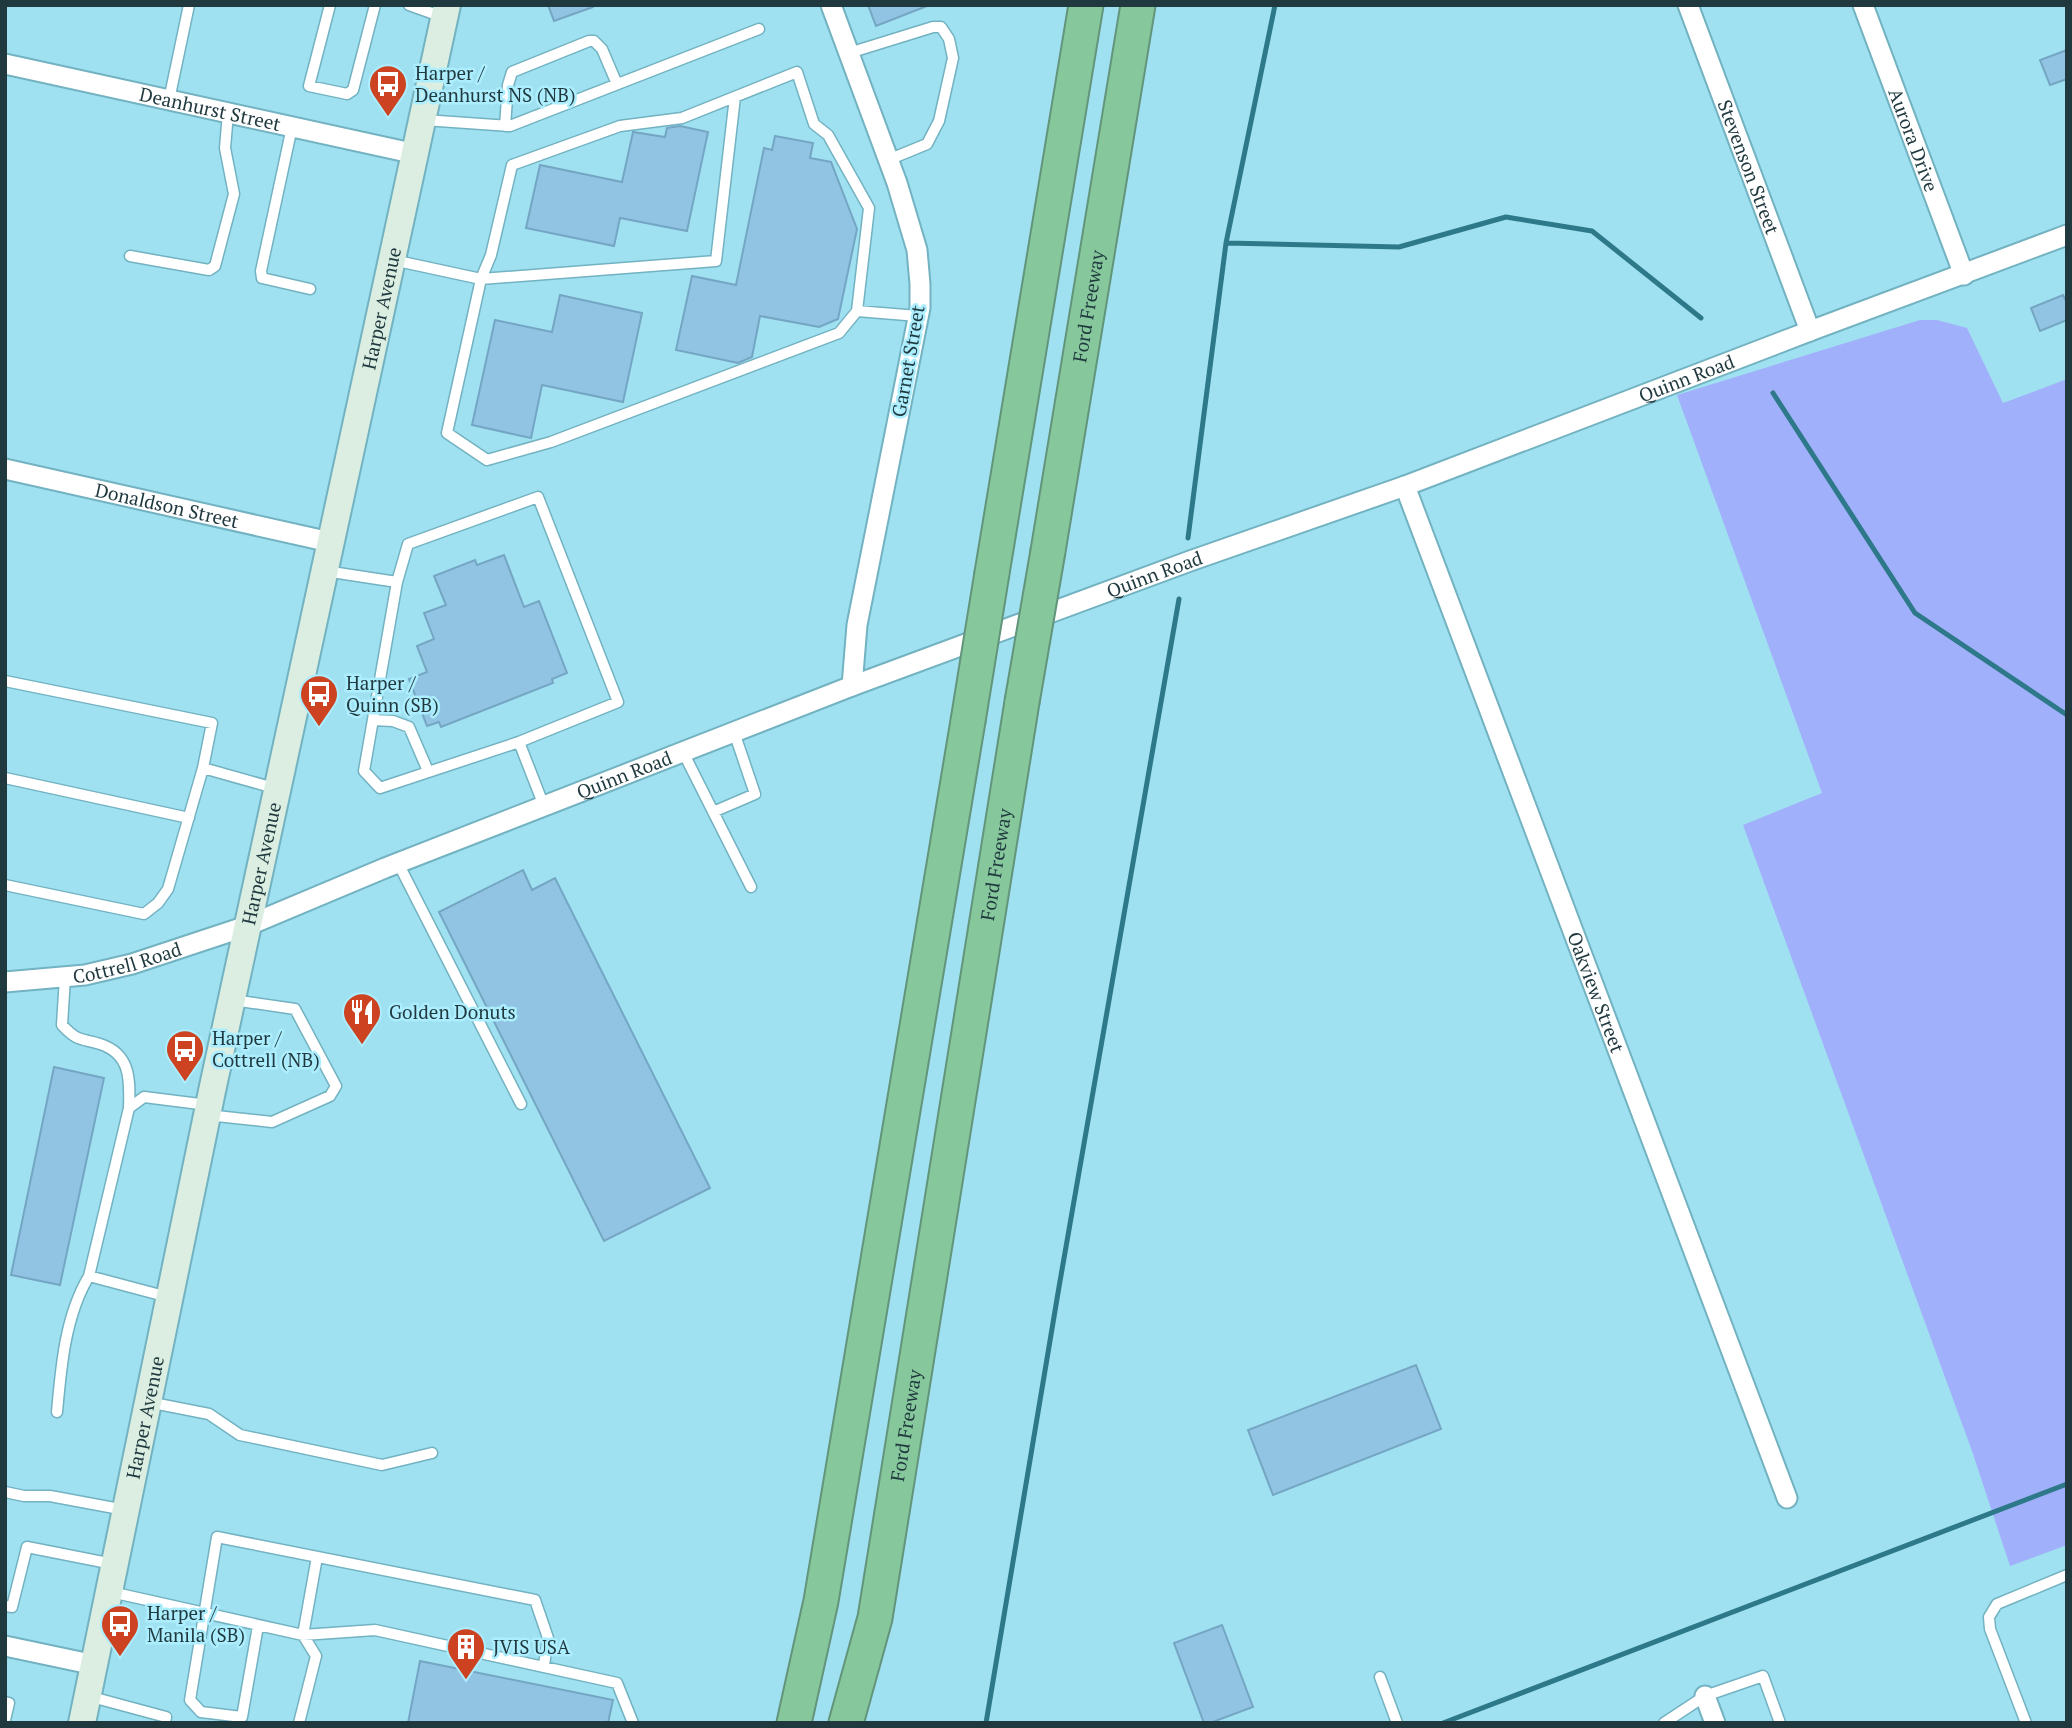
<svg xmlns="http://www.w3.org/2000/svg" width="2072" height="1728" viewBox="0 0 2072 1728" font-family="'PT Serif',serif">
	<style>
		.green { fill: #a1b0fa }
		.lines { fill: none; stroke-linecap: round; stroke-linejoin: round }
		.stream { stroke: #2d7989; stroke-width: 5 }
		.building { fill: #91c4e2; stroke: #74a6c4; stroke-width: 2 }
		.lane-casing { stroke: #72b2c1; stroke-width: 13 }
		.street-casing { stroke: #72b2c1; stroke-width: 23 }
		.secondary-casing { stroke: #72b2c1; stroke-width: 30 }
		.highway-casing { stroke: #62957b; stroke-width: 37 }
		.lane { stroke: #fff; stroke-width: 10 }
		.street { stroke: #fff; stroke-width: 19 }
		.secondary { stroke: #dbeee1; stroke-width: 26 }
		.highway { stroke: #86c79b; stroke-width: 33 }
		.highway-bridge-casing { stroke: #62957b; stroke-width: 37; stroke-linecap: butt }
		.highway-bridge { stroke: #86c79b; stroke-width: 33 }
		.labels { text-anchor: middle; stroke-width: 5; stroke-linejoin: round; paint-order: stroke }
		.poi-label { font-size: 19px; fill: #1f393f; stroke: #adeefe; text-anchor: start }
		.street-label { font-size: 19px; fill: #1f393f; stroke: #adeefe }
	</style>
	<rect width="100%" height="100%" fill="#a0e1f1"/>
	<path class="green" d="M1920,320h17l30,8 36,75 64,-24v1166l-57,21 -38,-115 -229,-626 79,-32 -145,-398z"/>
	<g class="lines">
		<path class="stream" d="M1226,243l173,4 107,-30 86,14 109,87
			M1773,393l142,220 152,102
			M1188,538l38,-295 49,-238
			M986,1723l73,-436 120,-688
			M1443,1723l624,-239"/>
	</g>
	<path class="building" d="M548,5h45v2l-39,14z
		M868,5h59v1l-51,20z
		M2067,50v29l-17,6 -10,-25z
		M680,126l28,6 -21,99 -67,-13 -6,28 -88,-18 14,-63 82,17 11,-50 32,5 2,-9z
		M775,136l38,7 -3,15 21,4 26,67 -19,90 -19,8 -59,-11 -8,41 -14,6 -62,-13 16,-74 44,9 28,-137 8,2z
		M560,295l82,18 -19,89 -81,-17 -11,53 -59,-13 23,-105 57,12z
		M2063,295l4,8v17l-27,11 -9,-23z
		M504,555l20,52 15,-6 28,72 -15,6 1,4 -112,44 -2,-5 -12,4 -18,-47 18,-7 -10,-26 17,-7 -10,-26 22,-8 -12,-29 41,-16 2,5z
		M523,870l9,20 23,-12 155,310 -106,53 -165,-329z
		M54,1067l50,11 -44,207 -49,-10z
		M1416,1365l25,64 -168,66 -25,-65z
		M1222,1625l31,82 -43,16h-6l-30,-80z
		M420,1661l193,39 -5,23h-200z"/>
	<g class="lines">
		<defs>
			<path id="lane" d="M330,5l-21,81 38,8 6,-4 22,-85
				M409,5l34,12
				M849,53l84,-26h8l8,12 4,19 -14,63 -12,23 -39,16
				M735,97l-19,164 -235,18 10,-24 21,-90 108,-39 62,-8 115,-46 17,52 14,11 41,73 -12,103
				M169,100l20,-95
				M424,120l86,6 249,-97
				M505,126l3,-41 4,-13 77,-31h5l8,8 15,35
				M292,127l-31,144 1,7 48,11
				M130,256l79,14 6,-4 19,-72 -9,-46 3,-35
				M393,260l88,19 -34,154 40,27 64,-18 288,-109 18,-22 61,5
				M325,571l72,11 11,-38 130,-47 80,205 -99,40 -139,46 -16,-17 33,-189
				M5,681l207,42 -9,45 71,20
				M373,720l20,1 16,6 19,44
				M519,742l25,64
				M683,752l68,135
				M5,778l184,40
				M713,812l42,-18 -21,-62
				M398,863l123,241
				M5,885l139,29 14,-11 10,-14 35,-121
				M65,977l-3,48c16,17 18,13 38,19 31,10 30,36 29,64
				M207,1115l65,7 58,-26 6,-10 -41,-77 -62,-9
				M168,1297l-79,-21 40,-168 15,-11 64,8
				M148,1402l61,12 31,21 142,30 50,-12
				M57,1412c4,-45 8,-96 32,-136
				M5,1492l19,4h26l75,14
				M111,1592l192,43 72,-5 242,53 16,40
				M5,1606l7,1 15,-60 86,17
				M258,1626l-16,91 -41,-5 -11,-12 27,-163 318,63 13,38 -4,27
				M1380,1677l17,46
				M88,1696l78,21 -1,6
				M5,1702l4,1 -4,17
				M299,1723l17,-67 -13,-21 14,-78
				M1664,1723l41,-27 58,-20 17,47
				M2026,1723l-36,-94 -1,-12 8,-13 70,-29"/>
			<g id="street">
				<path d="M831,5l66,178 20,67 3,34v24l-63,317 -5,61"/>
				<path id="s1" d="M1688,5l122,326"/>
				<path id="s2" d="M1863,5l101,270"/>
				<path id="s3" d="M5,64l411,90"/>
				<path id="s4" d="M5,469l325,73"/>
				<path id="s5" d="M1405,486l382,1012"/>
				<path id="s6" d="M5,982l80,-7 47,-11 115,-38 138,-58 467,-182 338,-125 215,-75 405,-155 257,-96"/>
				<path d="M5,1646l90,19"/>
				<path d="M1705,1696l10,27"/>
			</g>
			<g id="secondary">
				<path id="s7" d="M82,1723l130,-632 235,-1086"/>
			</g>
			<g id="highway">
				<path id="s8" d="M1048,551l90,-546"/>
				<path d="M992,573l94,-568"/>
				<path d="M794,1723l27,-122 147,-880"/>
				<path id="s9" d="M846,1723l29,-105 147,-916"/>
			</g>
		</defs>
		<use href="#lane" class="lane-casing"/>
		<use href="#street" class="street-casing"/>
		<use href="#secondary" class="secondary-casing"/>
		<use href="#highway" class="highway-casing"/>
		<use href="#lane" class="lane"/>
		<use href="#street" class="street"/>
		<use href="#secondary" class="secondary"/>
		<use href="#highway" class="highway"/>
		<defs>
			<path id="highway-bridge" d="M1022,702l26,-151
				M968,721l24,-148"/>
		</defs>
		<use href="#highway-bridge" class="highway-bridge-casing"/>
		<use href="#highway-bridge" class="highway-bridge"/>
	</g>
	<defs>
		<symbol id="bus-pin" viewBox="-11 -11 22 30"><path d="M0 17L-7.5 6A9.5 9.5 0 1 1 7.5 6Z" fill="#cd4322" stroke="#adeefe"/><path d="M-5-6H5V4H4V6H2V4H-2V6H-4V4H-5ZM-3.5-4V0h7V-4ZM-3.5 1.2v1.5H-2V1.2ZM2 1.2v1.5H3.5V1.2Z" fill="#fff"/></symbol>
		<symbol id="restaurant-pin" viewBox="-11 -11 22 30"><path d="M0 17L-7.5 6A9.5 9.5 0 1 1 7.5 6Z" fill="#cd4322" stroke="#adeefe"/><path d="M-5-6h1v4h1v-4h1v4h1v-4h1v5L-1.5 .5V6h-2V.5L-5-1ZM5-6V6H3V1.5H1.5Q1.5-4 5-6Z" fill="#fff"/></symbol>
		<symbol id="building-pin" viewBox="-11 -11 22 30"><path d="M0 17L-7.5 6A9.5 9.5 0 1 1 7.5 6Z" fill="#cd4322" stroke="#adeefe"/><path d="M-4-6H4V6H1V3H-1V6H-4ZM-2.5-4.3h1.7v1.8h-1.7ZM.8-4.3h1.7v1.8H.8ZM-2.5-1h1.7V.8h-1.7ZM.8-1h1.7V.8H.8Z" fill="#fff"/></symbol>
	</defs>
	<g fill-rule="evenodd">
		<use href="#bus-pin" x="366" y="62" width="44" height="60"/>
		<use href="#bus-pin" x="297" y="672" width="44" height="60"/>
		<use href="#restaurant-pin" x="340" y="990" width="44" height="60"/>
		<use href="#bus-pin" x="163" y="1027" width="44" height="60"/>
		<use href="#bus-pin" x="98" y="1602" width="44" height="60"/>
		<use href="#building-pin" x="444" y="1625" width="44" height="60"/>
	</g>
	<g class="labels">
		<g class="poi-label">
			<text x="415" y="80">Harper /<tspan x="415" dy="22">Deanhurst NS (NB)</tspan></text>
			<text x="346" y="690">Harper /<tspan x="346" dy="22">Quinn (SB)</tspan></text>
			<text x="389" y="1019">Golden Donuts</text>
			<text x="212" y="1045">Harper /<tspan x="212" dy="22">Cottrell (NB)</tspan></text>
			<text x="147" y="1620">Harper /<tspan x="147" dy="22">Manila (SB)</tspan></text>
			<text x="493" y="1654">JVIS USA</text>
		</g>
		<g class="street-label">
			<text dy="7" stroke="none"><textPath href="#s3" startOffset="210">Deanhurst Street</textPath></text>
			<text dy="7" stroke="none"><textPath href="#s2" startOffset="144">Aurora Drive</textPath></text>
			<text dy="7" stroke="none"><textPath href="#s1" startOffset="173">Stevenson Street</textPath></text>
			<text dy="7" stroke="none"><textPath href="#s8" startOffset="248">Ford Freeway</textPath></text>
			<text dy="7" stroke="none"><textPath href="#s7" startOffset="1446">Harper Avenue</textPath></text>
			<text transform="translate(908 361) rotate(-80)" y="7">Garnet Street</text>
			<text dy="7" stroke="none"><textPath href="#s6" startOffset="1790">Quinn Road</textPath></text>
			<text dy="7" stroke="none"><textPath href="#s4" startOffset="166">Donaldson Street</textPath></text>
			<text dy="7" stroke="none"><textPath href="#s6" startOffset="1223">Quinn Road</textPath></text>
			<text dy="7" stroke="none"><textPath href="#s6" startOffset="656">Quinn Road</textPath></text>
			<text dy="7" stroke="none"><textPath href="#s7" startOffset="878">Harper Avenue</textPath></text>
			<text dy="7" stroke="none"><textPath href="#s9" startOffset="872">Ford Freeway</textPath></text>
			<text dy="7" stroke="none"><textPath href="#s6" startOffset="124">Cottrell Road</textPath></text>
			<text dy="7" stroke="none"><textPath href="#s5" startOffset="541">Oakview Street</textPath></text>
			<text dy="7" stroke="none"><textPath href="#s7" startOffset="312">Harper Avenue</textPath></text>
			<text dy="7" stroke="none"><textPath href="#s9" startOffset="304">Ford Freeway</textPath></text>
		</g>
	</g>
	<rect width="2072" height="1728" fill="none" stroke="#1f393f" stroke-width="14"/>
</svg>
